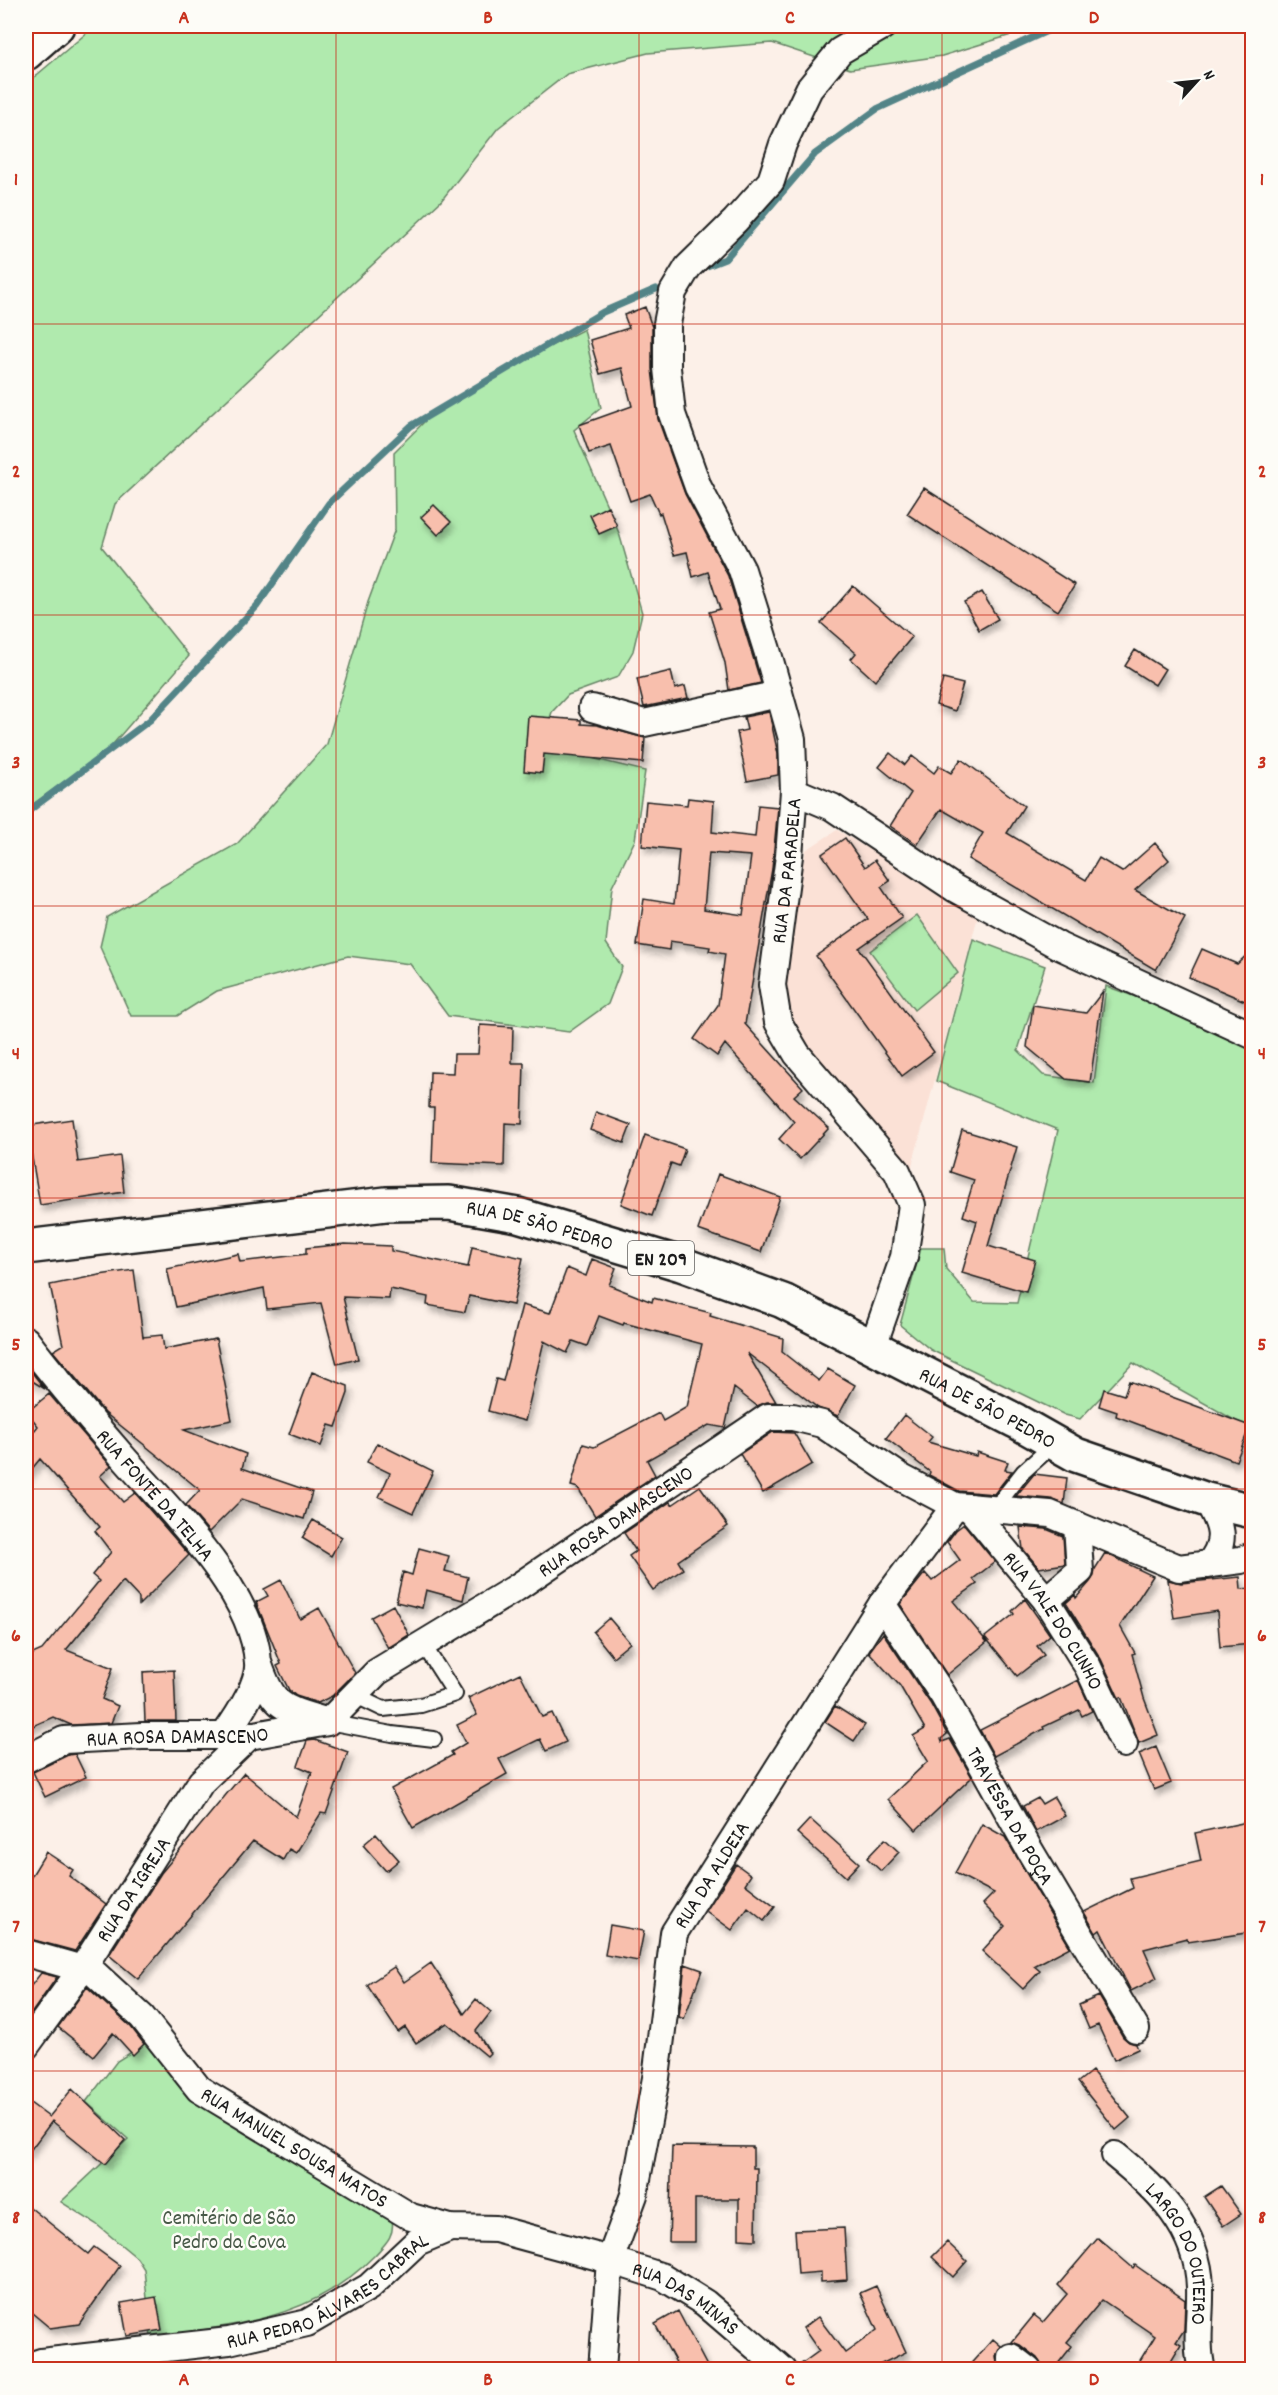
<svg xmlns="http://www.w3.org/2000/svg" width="1278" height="2395" viewBox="0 0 1278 2395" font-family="Dekko,sans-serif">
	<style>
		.built { fill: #fbe1d6 }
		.green { fill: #b0eaae; stroke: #668365; stroke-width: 1.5 }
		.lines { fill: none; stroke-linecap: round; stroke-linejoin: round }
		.stream { stroke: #538487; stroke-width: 7 }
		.building { fill: #f8bfad; stroke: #1c1c1c; stroke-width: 1.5; fill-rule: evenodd; filter: url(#shadow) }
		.service-casing { stroke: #1c1c1c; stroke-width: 18 }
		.minor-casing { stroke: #1c1c1c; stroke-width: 30 }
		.tertiary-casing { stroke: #1c1c1c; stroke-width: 38 }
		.primary-casing { stroke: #1c1c1c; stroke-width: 38 }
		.service { stroke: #fdfcf7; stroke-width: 14 }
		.minor { stroke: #fdfcf7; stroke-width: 26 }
		.tertiary { stroke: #fdfcf7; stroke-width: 33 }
		.primary { stroke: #fdfcf7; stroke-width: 33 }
		.grid { fill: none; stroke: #c8321e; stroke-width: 1.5; stroke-opacity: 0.55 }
		.labels { text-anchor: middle; stroke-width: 5; stroke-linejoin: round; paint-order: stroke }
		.shield { fill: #fdfcf7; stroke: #605f5e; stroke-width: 1.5 }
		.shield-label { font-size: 20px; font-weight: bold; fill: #1c1c1c }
		.street-label { font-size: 21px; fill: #1c1c1c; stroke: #fdfcf7 }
		.park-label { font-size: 21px; fill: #485a48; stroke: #fdfcf7 }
		.neatline { fill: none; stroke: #c8321e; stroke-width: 2 }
		.grid-label { font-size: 20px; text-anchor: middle; font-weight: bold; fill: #c8321e }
	</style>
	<defs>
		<filter id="shadow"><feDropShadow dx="3.5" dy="6" stdDeviation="3" flood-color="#0004"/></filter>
	</defs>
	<rect width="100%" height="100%" fill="#fcf0e8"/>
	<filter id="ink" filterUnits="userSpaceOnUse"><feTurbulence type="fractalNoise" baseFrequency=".0167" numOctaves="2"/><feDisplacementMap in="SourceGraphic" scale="12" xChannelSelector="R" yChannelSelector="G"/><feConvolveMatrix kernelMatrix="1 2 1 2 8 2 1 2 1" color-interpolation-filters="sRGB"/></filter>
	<g filter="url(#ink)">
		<path class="built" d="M837,830l141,86 -67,254 -97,-111 -20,-34 -11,-42 12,-82 11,-51z"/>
		<path class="green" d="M95,26h932l-6,6 -79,24 -92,13 -78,-26 -124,10 -81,21 -69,54 -57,73 -326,303 -13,43 87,109 -82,95 -81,58v-725z
			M584,329l17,79 -27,22 45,103 23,80 -9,38 -15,26 -50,18 -16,17 -11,34 104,25 -10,69 -23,47 -6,56 16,24 -14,37 -39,28 -121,-16 -38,-52 -62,-8 -131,35 -40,25h-46l-31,-69 7,-30 130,-73 90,-100 41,-142 27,-73 -1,-77 41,-41 67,-40z
			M917,915l41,58 -44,37 -44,-59z
			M973,939l72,27 -27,84 25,25 51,8 12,-97 146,54v390l-119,-67 -53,56 -15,-4 -134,-65 -31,-25 21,-77h23l2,21 28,33 43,1 41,-173 -122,-49z
			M146,2043l36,46 210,131c3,16 -7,24 -17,35 -64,66 -140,69 -224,83l-7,-69 -7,-11 -41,-34 -35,-22 67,-63 -42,-37 31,-41z"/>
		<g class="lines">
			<path class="stream" d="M707,266l18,-7 90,-105 62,-45 181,-83
				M26,813l124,-93 107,-114 72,-103 82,-77 192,-114 53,-23"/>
		</g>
		<path class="building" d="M645,307l7,20v42l6,50 27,75 43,82 33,107 -32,7 -4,-27 -16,-51 11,-3 -12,-37 -15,5 -6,-25 -13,3 -13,-42 -2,1 -9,-20 -20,7 -19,-55 -22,7 -10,-28 53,-19 -10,-38 -22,6 -10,-34 39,-12 -5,-13z
			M924,488l151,97 -17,26 -151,-97z
			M434,505l17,17 -13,13 -17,-18z
			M608,506l9,20 -18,8 -9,-19z
			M853,586l59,51 -37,44 -24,-22 5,-6 -35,-30z
			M982,592l16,27 -19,11 -15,-28z
			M1135,650l30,19 -10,16 -30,-19z
			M671,671l4,18 10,-3 3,12 -44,9 -7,-28z
			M943,679l20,5 -8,27 -19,-6z
			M769,712l9,42v21l-31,6 -10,-49 10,-2 -3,-13z
			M528,716l53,4v4l16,1 48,13 -2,25 -99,-9 -2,19 -18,-2z
			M890,753l15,12 7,-9 22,17 5,-7 12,7 10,-14 63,47 -17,27 79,47 13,-22 23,14 33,-29 14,17 -34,30 50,28 -29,52 -188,-111 15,-26 -42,-24 -24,35 -27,-18 21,-33 -32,-26z
			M688,798l26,3 -2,31 43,5 3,-32 20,2 -6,62 -27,155 58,64 -9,8 35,32 -29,31 -21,-20 15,-17 -69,-78 -8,12 -23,-17 24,-34 7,-51 -16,-3 1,-4 -40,-6 -1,9 -32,-5 7,-46 30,5 5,-54 -37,-4 4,-45 41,4zM709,853l42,3 -8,59 -39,-6z
			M845,838l20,29 10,-7 15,21 -9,6 21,31 -43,30 75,104 -32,24 -86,-120 52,-37 -46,-65z
			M1202,949l35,15 15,-14v54l-63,-27z
			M1103,991l-13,91 -24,-3 -39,-32 6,-42 53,8z
			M480,1025l33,2 -1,36h12l-2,61 -17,-1 -1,43 -72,-3 2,-55h-5l1,-36 23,1 1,-19h24z
			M596,1112l35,13 -7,18 -34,-13z
			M72,1119l6,43 42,-6 4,36 -84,13 -10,-59h-4v-20z
			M962,1130l55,17 -29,99 47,14 -9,32 -64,-19 15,-52 -14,-5 11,-36 -24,-8z
			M645,1135l40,14 -6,17 -8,-3 -19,53 -31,-12z
			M718,1174l62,23 -19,55 -63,-22z
			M345,1244l46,2v5l77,16 4,-20 51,11 -10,47 -44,-9 -4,16 -38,-7 1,-8 -38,-8 -1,10 -46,-2 15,62 -21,5 -16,-61 -54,6 -3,-21 -88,19 -9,-38 71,-15 2,8 66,-8v-6z
			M592,1259l24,9 -7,17 43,17 1,-4 58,15 -1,3 73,22 -1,14 37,29 9,-12 27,16 -17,31 -20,-8 -71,-55 29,49h-9l-10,4 -23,-18 -9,40 -16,-3 -62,35 8,15 -60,41 -17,-28 -7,-2 12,-42 11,3 65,-34 4,8 24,-14 15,-63 -78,-21 -1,2 -24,-9 -12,30 -14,-5 -6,12 -23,-12 -19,80 -37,-10 8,-32 7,2 19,-76 28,8 17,-45 19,8z
			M134,1270l9,67 19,-2 2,14 52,-10 16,81 -48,10 62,24 -4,14 70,24 -8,27 -62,-20 -33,33 -23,-27 14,-15 -95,-77 -52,-62 10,-6 -13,-60 49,-10z
			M27,1366l10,13 8,10 -19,-12z
			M312,1372l36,14v7l-12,34 -7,-2 -8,21 -32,-12z
			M1129,1381l121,45 -14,35 -120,-45 1,-4 -18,-6 5,-17 20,6z
			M49,1394l62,72 -11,10 23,26 12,-9 54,62 -50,50v-7l-16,-17 -57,69 47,18 -11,31 16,7 -7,17 -40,2 -18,-8 -27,12v-72l16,-7 57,-69 -7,-6 19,-23 -16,-21 5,-4 -60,-68 -14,17v-35l12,-15 -11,-14z
			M904,1415l28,22 -4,5 48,14 1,-4 31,10 -3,8 7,1 -18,23 -35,-3 -30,-16 1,-3 -44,-34z
			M773,1432l21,1 18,31 -49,29 -23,-39z
			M377,1443l56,28 -20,42 -34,-16 11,-24 -23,-11z
			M1034,1474l33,4 -3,26 -13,-5 -35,-3z
			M700,1486l28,40 -50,35 5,8 -30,21 -24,-34 7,-5 -12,-18 46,-31 2,3z
			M313,1520l29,17 -11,19 -29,-18z
			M964,1524l31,38 -22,17 4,5 -24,17 34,41 -40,33 -47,-71 25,-31 7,8 28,-21 -13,-18 9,-12z
			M1020,1527l26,2 17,7 2,28 -26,4 -16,-19z
			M419,1548l30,8 -4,15 23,6 -5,23 -37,-10 -4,18 -26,-6 7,-30 9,3z
			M1105,1553l48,23 -33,50 15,27 -3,1 12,44 14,37 -19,8 -18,-46 -2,1 -18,-39 -35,-56 9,-8 1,3 14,-16 4,-6 1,-7z
			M1240,1577l1,12 11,-1v56l-32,3 -3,-36 -43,7 -6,-38 13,3z
			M281,1580l19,39 19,-11 36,65 -23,23 -14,7 -22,-7 -7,-6 -12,-24 4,-2 -25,-62 12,-6 -4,-7z
			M1025,1599l25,36 -13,11 7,9 -27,21 -32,-39 29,-23 -2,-3z
			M393,1605l16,30 -21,13 -17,-31z
			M609,1618l21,25 -17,14 -20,-25z
			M883,1633l47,70 17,31 -6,5 1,3 8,-3 22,38 -56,53 -28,-31 40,-38 -15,-25 12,-7 -25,-43 -31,-34z
			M174,1670l2,51h-31l-2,-49z
			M520,1673l22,44 10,-4 14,29 -20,9 -6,-12 -41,20 8,15 -94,54 -22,-39 62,-34 -2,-3 15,-9 -9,-18 20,-10 -9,-17z
			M1078,1680l14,31 -10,5 -3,-6 -36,17 1,2 -50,27 -14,-26z
			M835,1706l30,19 -11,16 -29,-19z
			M315,1740l33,12 -22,62 -5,-1 -25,40 -7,-4 -6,11 -30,-19 -115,138 -29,-24 52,-82 83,-100 52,44 16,-45 -14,-6 9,-25z
			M1156,1747l15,36 -17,7 -15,-36z
			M75,1754l11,23 -41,20 -12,-25 35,-17z
			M1054,1797l11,19 -29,16 -13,-26 15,-8 4,6z
			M810,1819l49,44 -13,14 -49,-44z
			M1252,1821v111l-64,10 -1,-4 -43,11 13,29 -26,13 -31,-61 -4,3 -12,-21 49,-24 -3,-10 71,-17 -6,-28z
			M982,1824l23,13 65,110 -36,19 6,5 -17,18 -41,-38 23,-25 -22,-22 11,-11 -39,-20z
			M376,1834l23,26 -13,11 -23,-26z
			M885,1839l14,13 -18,19 -14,-13z
			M46,1852l27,18 -4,6 37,28 -31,47 -49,-13v-53z
			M736,1864l15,11 -6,9 30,23 -11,14 -16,-13 -16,22 -26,-19z
			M610,1925l34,6 -6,30 -33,-6z
			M431,1963l33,51 12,-15 15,13 -15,19 14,22 -3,3 -40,-33 -31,20 -11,-16 -7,5 -31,-47 27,-18 10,15z
			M685,1964l17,6 -18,49 -5,-2z
			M41,1973l16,4 -31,44v-29z
			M87,1987l44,40 13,17 -11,11 -20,-22 -19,23 -36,-29z
			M1099,1996l24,41 6,5 7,2 2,5 -24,11 -16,-35 -9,4 -10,-24z
			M1092,2071l38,47 -14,12 -38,-48z
			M72,2089l53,51 -20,24 -53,-43 -26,35v-56l23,17z
			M672,2146l81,1v21h4l-1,72 -17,-1v-40h-44v43h-26z
			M1221,2186l20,28 -18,12 -19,-29z
			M26,2204l62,50 6,-7 26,19 -41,58 -29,4 -24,-20z
			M844,2228l3,52 -26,2v-10l-23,2 -3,-44z
			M1098,2238l35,30 2,-3 50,35 -1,30 -8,12 5,3 -15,25h-32l21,-34 -53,-36 -35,42 5,4 -19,24h-9l-7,-12 -17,-13 -8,-3 22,-27 9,7 24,-28 -9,-9z
			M947,2242l20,19 -14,16 -21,-20z
			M876,2286l30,66 -37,18h-71l-1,-3 22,-16 -16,-23 15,-11 27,36 32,-23 -17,-37z
			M156,2297l6,33 -35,6 -6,-33z
			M678,2311l31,59h-29l-25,-46z
			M993,2339l8,7 -5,10 1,7 6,7h-38z"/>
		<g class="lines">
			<defs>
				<path id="service" d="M994,1509l29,-37 32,-29
					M354,1695l29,14 38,-4 34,-11 -32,-50
					M328,1722l64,12 42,5"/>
				<g id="minor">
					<path d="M592,708l52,15 135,-29"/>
					<path d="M794,791l38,16 122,81 105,58 193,89"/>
					<path id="s1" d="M26,1340c30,40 63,78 96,116 46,53 132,135 136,207 2,22 -22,56 -34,73"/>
					<path id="s2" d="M873,1346l31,-89 8,-52 -15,-34 -100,-117 -19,-32 -6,-37 17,-129 5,-65 -2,-52 -25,-89 -25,-80 -44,-83 -26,-73 -5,-46v-44l6,-32 15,-25 47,-46 36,-40 12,-37 26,-55 31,-38 43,-25"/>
					<path d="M1207,1500c14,24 22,41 1,65"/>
					<path id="s3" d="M969,1507l77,93 42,67 36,77"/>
					<path d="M1046,1600l34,-29 -3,-46"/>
					<path id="s4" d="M882,1604l61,91 86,154 107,180"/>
					<path d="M259,1665c15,44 24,43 66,56"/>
					<path id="s5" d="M26,1759l38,-19 78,-4h107l79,-14 49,-50 139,-84 252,-171h25l29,7 80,54 53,28 95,8 129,54 62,-8 11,-4"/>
					<path id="s6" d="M26,1953l67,19 49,45 57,72 212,128 39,11 46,1 114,31 53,17 42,26 78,67"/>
					<path id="s7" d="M26,2046l56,-77 119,-187 48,-46"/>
					<path id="s8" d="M1115,2155c42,34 83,73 85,132 1,27 -5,56 2,83"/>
					<path d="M1011,2357l17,13"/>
					<path id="s9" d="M26,2367l15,-5 188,-21 78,-18 62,-36 48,-45 33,-14"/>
					<path id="s10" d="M602,2370l8,-110 24,-65 22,-117 18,-145 208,-329 73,-98"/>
				</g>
				<path id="tertiary" d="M26,53l31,-27"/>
				<g id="primary">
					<path id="s11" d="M26,1247l360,-43 63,-1 69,12 163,49 102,37 233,120 60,34 131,45 45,11"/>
				</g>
			</defs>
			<use href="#service" class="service-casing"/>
			<use href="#minor" class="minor-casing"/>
			<use href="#tertiary" class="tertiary-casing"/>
			<use href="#primary" class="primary-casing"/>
			<use href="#service" class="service"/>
			<use href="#minor" class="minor"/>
			<use href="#tertiary" class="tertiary"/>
			<use href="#primary" class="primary"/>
		</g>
	</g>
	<path class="grid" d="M336,26v2344M639,26v2344M942,26v2344M26,324h1226M26,615h1226M26,906h1226M26,1198h1226M26,1489h1226M26,1780h1226M26,2071h1226"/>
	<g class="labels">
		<rect class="shield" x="628" y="1241" width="66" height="34" rx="4.5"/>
		<g class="shield-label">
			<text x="661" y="1265">EN 209</text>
		</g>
		<g class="street-label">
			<text dy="7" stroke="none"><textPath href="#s2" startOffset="528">RUA DA PARADELA</textPath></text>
			<text dy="7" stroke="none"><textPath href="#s11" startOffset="519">RUA DE SÃO PEDRO</textPath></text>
			<text dy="7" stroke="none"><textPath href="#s11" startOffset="1005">RUA DE SÃO PEDRO</textPath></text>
			<text dy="7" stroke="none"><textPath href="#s1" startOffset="202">RUA FONTE DA TELHA</textPath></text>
			<text dy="7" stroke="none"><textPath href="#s5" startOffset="660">RUA ROSA DAMASCENO</textPath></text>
			<text dy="7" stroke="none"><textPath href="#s3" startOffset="142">RUA VALE DO CUNHO</textPath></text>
			<text dy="7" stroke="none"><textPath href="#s5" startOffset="156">RUA ROSA DAMASCENO</textPath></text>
			<text dy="7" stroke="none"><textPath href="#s4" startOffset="248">TRAVESSA DA POÇA</textPath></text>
			<text dy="7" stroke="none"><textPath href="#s10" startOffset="514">RUA DA ALDEIA</textPath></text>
			<text dy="7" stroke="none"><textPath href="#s7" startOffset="190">RUA DA IGREJA</textPath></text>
			<text dy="7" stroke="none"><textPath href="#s6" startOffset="340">RUA MANUEL SOUSA MATOS</textPath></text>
			<text dy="7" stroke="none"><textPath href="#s8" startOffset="123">LARGO DO OUTEIRO</textPath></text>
			<text dy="7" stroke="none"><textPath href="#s9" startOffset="318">RUA PEDRO ÁLVARES CABRAL</textPath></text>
			<text dy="7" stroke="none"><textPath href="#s6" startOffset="766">RUA DAS MINAS</textPath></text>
		</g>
		<g class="park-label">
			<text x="229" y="2224">Cemitério de São<tspan x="229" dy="24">Pedro da Cova</tspan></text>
		</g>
	</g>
	<rect width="1278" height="2395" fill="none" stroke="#fdfcf7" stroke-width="66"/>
	<g transform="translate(1197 81) rotate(63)" stroke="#fdfcf7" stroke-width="4.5" paint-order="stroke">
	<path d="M0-4.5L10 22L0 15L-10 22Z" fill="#1c1c1c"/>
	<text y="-9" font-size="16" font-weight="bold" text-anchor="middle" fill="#1c1c1c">N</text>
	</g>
	<rect x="33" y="33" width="1212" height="2329" class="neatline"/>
	<g class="grid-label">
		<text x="184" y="23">A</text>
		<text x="488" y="23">B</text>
		<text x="790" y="23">C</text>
		<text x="1094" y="23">D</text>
		<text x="16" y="185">1</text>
		<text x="1262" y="185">1</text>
		<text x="16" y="477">2</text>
		<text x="1262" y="477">2</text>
		<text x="16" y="768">3</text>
		<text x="1262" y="768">3</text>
		<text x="16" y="1059">4</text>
		<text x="1262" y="1059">4</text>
		<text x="16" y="1350">5</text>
		<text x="1262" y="1350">5</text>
		<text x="16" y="1641">6</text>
		<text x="1262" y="1641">6</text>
		<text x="16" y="1932">7</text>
		<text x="1262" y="1932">7</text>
		<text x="16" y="2223">8</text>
		<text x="1262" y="2223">8</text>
		<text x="184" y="2385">A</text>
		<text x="488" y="2385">B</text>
		<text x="790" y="2385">C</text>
		<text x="1094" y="2385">D</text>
	</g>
</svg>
